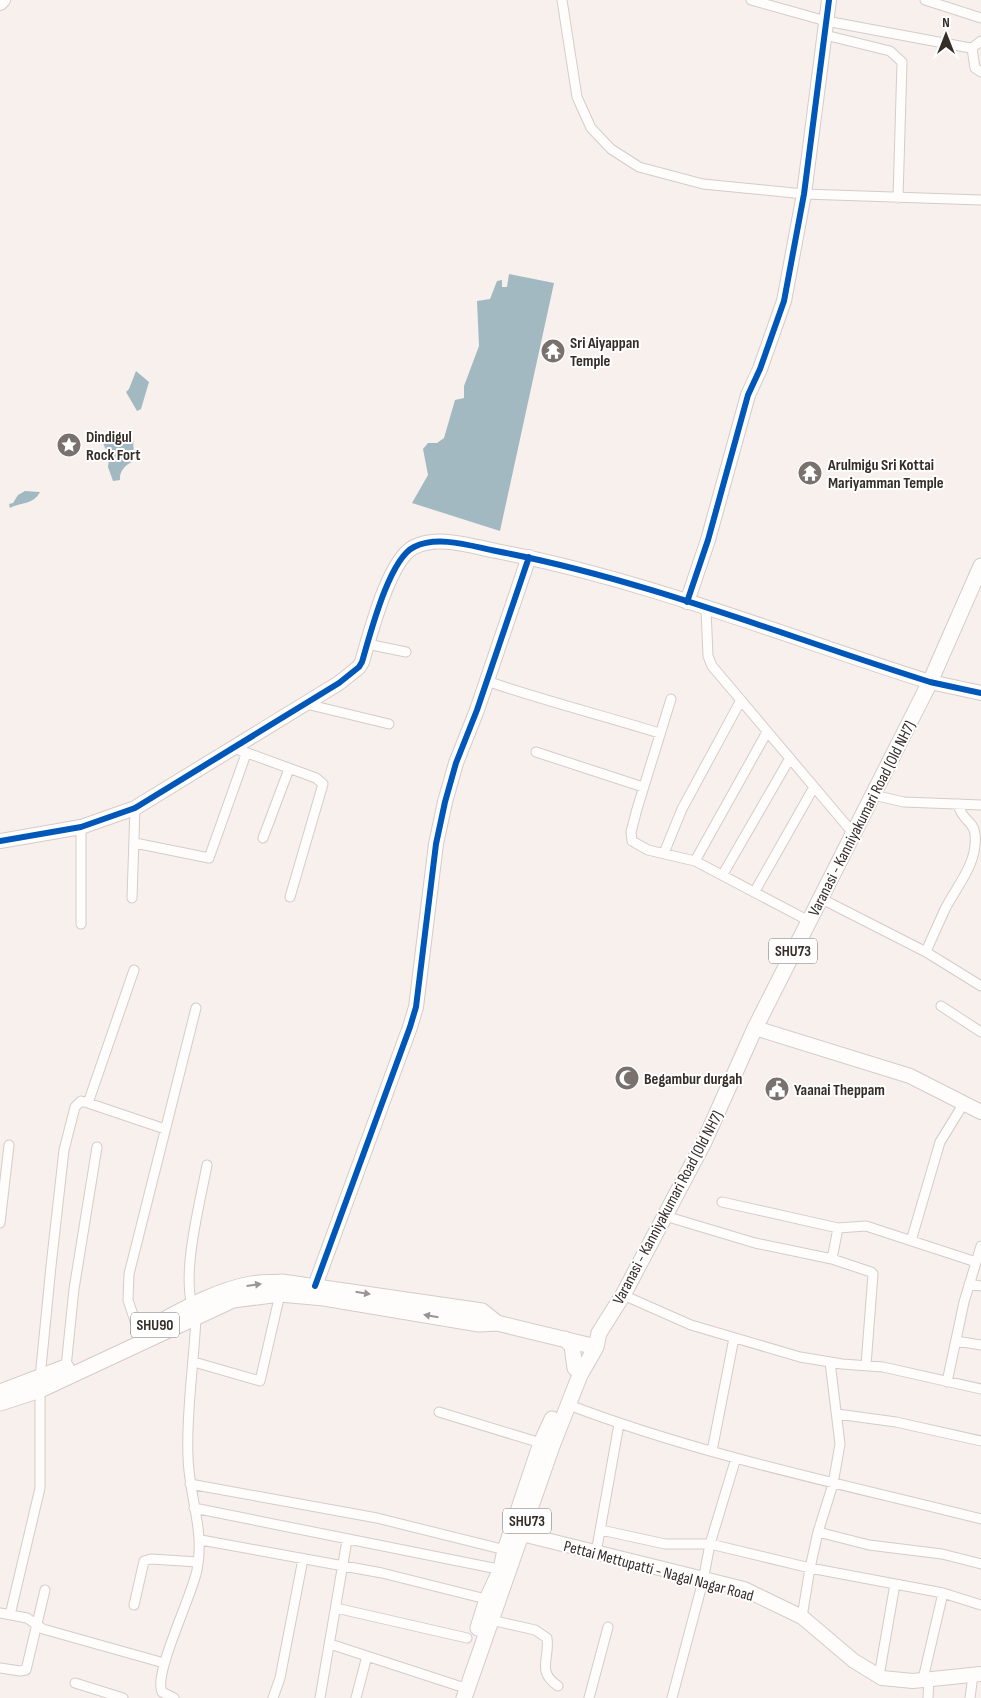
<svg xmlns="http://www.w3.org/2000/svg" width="981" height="1698" viewBox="0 0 981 1698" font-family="'Sofia Sans Condensed',sans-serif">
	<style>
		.water { fill: #a2b9c2 }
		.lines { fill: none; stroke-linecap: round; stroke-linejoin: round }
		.street-casing { stroke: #d4ccc8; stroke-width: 11 }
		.secondary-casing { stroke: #d4ccc8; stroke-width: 16 }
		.primary-casing { stroke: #d4ccc8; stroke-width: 17 }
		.street { stroke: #fefdfc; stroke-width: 9 }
		.secondary { stroke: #fefdfc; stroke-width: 14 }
		.primary { stroke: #fefdfc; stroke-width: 15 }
		.cycleway-casing { stroke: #fff; stroke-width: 9 }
		.cycleway { stroke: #0057b8; stroke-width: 6 }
		.oneway { fill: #9a9592 }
		.labels { text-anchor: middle; stroke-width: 4; stroke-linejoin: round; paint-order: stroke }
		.shield { fill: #fff; stroke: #726c68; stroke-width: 1 }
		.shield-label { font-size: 15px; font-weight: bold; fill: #352d28 }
		.poi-label { font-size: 16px; font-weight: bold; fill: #352d28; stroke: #fff; text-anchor: start }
		.street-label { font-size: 16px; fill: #352d28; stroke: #fff }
	</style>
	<rect width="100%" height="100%" fill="#f8f0ed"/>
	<path class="water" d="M509,274l45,9 -54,248 -88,-28 16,-28 -5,-26 5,-6h9l7,-5 11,-38 9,-2v-12l15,-40 -2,-45 13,-2 7,-18 5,-1v7h5z
		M136,371l13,11 -8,27 -4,2 -11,-19 3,-3z
		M109,434l24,2 1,25c-8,3 -15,10 -14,19l-7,1 -5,-14 1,-10 -3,-2 1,-3 -4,-9 6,-4z
		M25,491l15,1c-7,13 -19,10 -30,16l-1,-4 4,-1 5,-8z"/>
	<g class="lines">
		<defs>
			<path id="street" d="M562,0l15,97 14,31 20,21 28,18 64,17 101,10 177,6
				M751,0l75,21 139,26 7,1 9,-7
				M925,0l56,18
				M825,35l65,16 12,11 -4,136
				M972,48l3,20 6,4
				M706,609l2,47 4,10 141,167
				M367,644l39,8
				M487,681c57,20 115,34 172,52
				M671,699l-34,110 -6,23 1,9 16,9 47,11 114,60
				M306,704l83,20
				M231,747l85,31 7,6 -33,113
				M536,752l107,35
				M873,795l31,7 77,3
				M81,827v97
				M263,838l26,-69
				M135,843l74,15 37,-104
				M664,853l18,-44 59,-109
				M695,861l72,-129
				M723,874l67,-116
				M755,891l59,-104
				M132,898l3,-90
				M820,898l106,54 55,34
				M926,952c6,-15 13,-29 19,-43 13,-25 33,-46 30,-75 -1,-13 -14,-14 -17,-30
				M941,1006l40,26
				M88,1103l46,-133
				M722,1202l116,26 28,-2 110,36
				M665,1216l90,27 77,16 39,13 2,2 -7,91
				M0,1223l9,-78
				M911,1241l29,-99 24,-39
				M832,1259l6,-31
				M969,1284l12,2
				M623,1295l68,30 109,32 42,7 41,3 98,22
				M139,1333l-11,-33 1,-26 67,-266
				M956,1341l25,4
				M194,1362l66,19 20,-87
				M66,1367l8,-78 23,-142
				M947,1382l17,-80 17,-56
				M569,1405c134,51 274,79 412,114
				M439,1412l105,32
				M837,1414l59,8 85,19
				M712,1451l22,-113
				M190,1484l187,34 132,33
				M194,1508l309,62
				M601,1530l64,14h45l100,24 133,25 38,12
				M818,1532l51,13 73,9 39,10
				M201,1540l181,33 108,27
				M596,1553l23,-129
				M134,1605l10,-44 7,-2 47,3
				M336,1608l131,30
				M0,1613l27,5 16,11 121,34
				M10,1615l30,-127v-110l11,-112 13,-116 11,-43 6,-6 7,2 77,26
				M802,1617l8,-49 8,-36 15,-48 7,-40 -10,-82
				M491,1620l44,10 12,8c3,22 -11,33 11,48
				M330,1644l138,45
				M0,1668l20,3 6,-1 19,-80
				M879,1676l16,-92
				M923,1679l20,-86
				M75,1683l48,15
				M174,1698l-12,-6c-9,-18 30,-96 35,-122 8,-39 -8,-74 -9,-113 -2,-46 6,-93 8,-140 -18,-34 4,-113 11,-152
				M273,1698l7,-20 23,-119
				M320,1698l27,-158
				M356,1698l11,-42
				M589,1698l19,-71
				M672,1698l31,-117 7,-37 26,-86
				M928,1698l1,-19
				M970,1698l3,-23"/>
			<path id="secondary" d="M0,3l3,-3
				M687,602l21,-62 40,-145 12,-26 24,-68 20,-107 25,-194
				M0,841l81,-14 54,-19 204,-125 20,-16 3,-5c8,-27 27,-103 52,-115 24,-12 57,-1 82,4 148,28 291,86 434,131l51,11
				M755,1028l155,48 71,36
				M315,1286l95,-259 6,-20 20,-163 9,-42 11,-39 21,-53 52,-153
				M522,1534l222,55 58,28 52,44 28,17 31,3 68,-7"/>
			<path id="primary" d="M139,1333c35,-18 73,-42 112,-49 10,-2 21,-1 31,-2l200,29 15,12
				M565,1339l7,7 3,22
				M0,1392l66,-25
				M0,1403l40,-13 193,-90 47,-6 44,4 155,26 18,-1 99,24
				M478,1628l9,-29 14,-30 4,-19 36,-107 11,-24
				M464,1698l88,-252 28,-71 16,-28 3,-14 24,-38 81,-153 51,-114 175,-346 51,-116"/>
		</defs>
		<use href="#street" class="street-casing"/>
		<use href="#secondary" class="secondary-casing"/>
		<use href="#primary" class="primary-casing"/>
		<use href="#street" class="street"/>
		<use href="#secondary" class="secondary"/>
		<use href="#primary" class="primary"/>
		<defs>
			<path id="cycleway" d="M687,602l21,-62 40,-145 12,-26 24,-68 20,-107 25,-194
				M0,841l81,-14 54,-19 204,-125 20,-16 3,-5c8,-27 27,-103 52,-115 24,-12 57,-1 82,4 148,28 291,86 434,131l51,11
				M315,1286l95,-259 6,-20 20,-163 9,-42 11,-39 21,-53 52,-153"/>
		</defs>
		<use href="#cycleway" class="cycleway-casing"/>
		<use href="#cycleway" class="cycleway"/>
	</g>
	<defs><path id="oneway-solid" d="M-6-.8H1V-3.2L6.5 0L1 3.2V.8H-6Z" transform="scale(1.25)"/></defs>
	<g class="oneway">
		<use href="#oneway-solid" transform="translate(254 1285) rotate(-8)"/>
		<use href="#oneway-solid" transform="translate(363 1293) rotate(9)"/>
		<use href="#oneway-solid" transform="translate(431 1316) rotate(-170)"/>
	</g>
	<defs>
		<symbol id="temple-disc" viewBox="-11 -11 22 22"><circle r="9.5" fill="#79716d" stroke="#fff"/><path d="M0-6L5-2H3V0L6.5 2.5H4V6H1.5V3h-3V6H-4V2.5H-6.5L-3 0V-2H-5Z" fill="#fff"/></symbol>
		<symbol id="sight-disc" viewBox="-11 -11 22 22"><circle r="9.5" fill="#79716d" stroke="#fff"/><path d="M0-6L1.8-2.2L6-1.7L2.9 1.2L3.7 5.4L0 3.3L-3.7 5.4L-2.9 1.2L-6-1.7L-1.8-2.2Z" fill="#fff"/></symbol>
		<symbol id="mosque-disc" viewBox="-11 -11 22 22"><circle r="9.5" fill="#79716d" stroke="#fff"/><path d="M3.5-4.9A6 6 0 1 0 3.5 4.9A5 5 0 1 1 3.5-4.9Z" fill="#fff"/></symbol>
		<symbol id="civic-disc" viewBox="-11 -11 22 22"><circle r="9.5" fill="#79716d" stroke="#fff"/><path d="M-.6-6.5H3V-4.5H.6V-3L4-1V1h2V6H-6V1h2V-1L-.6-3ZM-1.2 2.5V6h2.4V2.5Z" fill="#fff"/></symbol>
	</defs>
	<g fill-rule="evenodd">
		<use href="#temple-disc" x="539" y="337" width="28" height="28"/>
		<use href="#sight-disc" x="55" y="431" width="28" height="28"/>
		<use href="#temple-disc" x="796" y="459" width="28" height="28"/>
		<use href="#mosque-disc" x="613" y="1064" width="28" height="28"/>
		<use href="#civic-disc" x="763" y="1075" width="28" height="28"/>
	</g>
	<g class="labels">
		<g class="shield">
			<rect x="769" y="938.5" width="48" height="25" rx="4"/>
			<rect x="131" y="1312.5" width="48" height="25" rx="4"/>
			<rect x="503" y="1508.5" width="48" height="25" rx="4"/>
		</g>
		<g class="shield-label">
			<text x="793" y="956">SHU73</text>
			<text x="155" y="1330">SHU90</text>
			<text x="527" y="1526">SHU73</text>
		</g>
		<g class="poi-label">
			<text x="570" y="348">Sri Aiyappan<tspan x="570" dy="18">Temple</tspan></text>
			<text x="86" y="442">Dindigul<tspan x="86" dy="18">Rock Fort</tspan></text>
			<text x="828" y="470">Arulmigu Sri Kottai<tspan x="828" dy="18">Mariyamman Temple</tspan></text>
			<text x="644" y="1084">Begambur durgah</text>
			<text x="794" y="1095">Yaanai Theppam</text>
		</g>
		<g class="street-label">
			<text transform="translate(861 818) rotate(-63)" y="6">Varanasi - Kanniyakumari Road (Old NH7)</text>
			<text transform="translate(667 1207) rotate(-62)" y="6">Varanasi - Kanniyakumari Road (Old NH7)</text>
			<text transform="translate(659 1570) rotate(15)" y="6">Pettai Mettupatti - Nagal Nagar Road</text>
		</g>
	</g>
	<g transform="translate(946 35)" stroke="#ffffff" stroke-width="4" paint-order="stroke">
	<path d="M0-4L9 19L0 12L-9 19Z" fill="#352d28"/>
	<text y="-8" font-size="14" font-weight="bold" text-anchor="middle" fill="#352d28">N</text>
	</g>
</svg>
